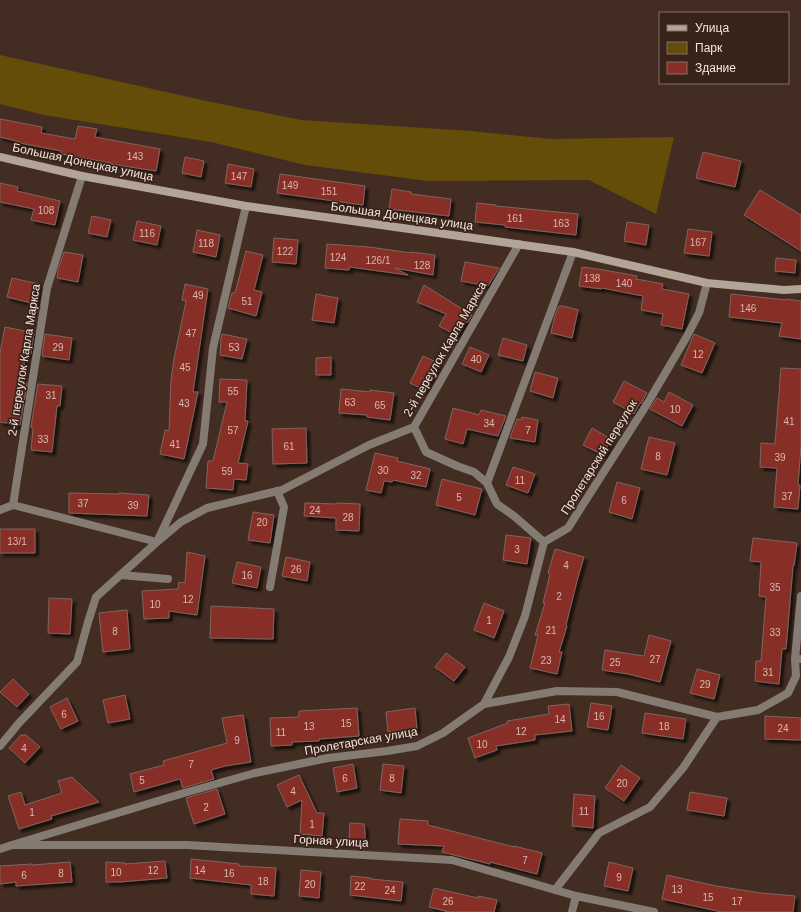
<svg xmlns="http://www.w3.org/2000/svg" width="801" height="912" viewBox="0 0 801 912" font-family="Helvetica,sans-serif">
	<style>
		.green { fill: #644c09 }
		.building { fill: #872e26; stroke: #80645f; filter: url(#shadow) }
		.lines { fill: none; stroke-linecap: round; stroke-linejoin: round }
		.lane { stroke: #847c73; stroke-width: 8 }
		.street { stroke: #847c73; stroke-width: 8 }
		.secondary { stroke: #b2a497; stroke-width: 8 }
		.labels { text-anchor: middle; stroke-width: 3.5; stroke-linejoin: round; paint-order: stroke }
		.number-label { font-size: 10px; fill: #dab8b1 }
		.street-label { font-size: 12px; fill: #f5e6df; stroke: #382319 }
	</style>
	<defs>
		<filter id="shadow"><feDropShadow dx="3.5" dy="3.5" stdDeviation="1" flood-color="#0009"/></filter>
	</defs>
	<rect width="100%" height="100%" fill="#432d22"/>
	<path class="green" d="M0,55l211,47 90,18 170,11 80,8 123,-2 -18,77 -67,-34 -161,1 -123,-16 -94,-23 -167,-27 -44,-11z"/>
	<path class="building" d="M0,119l42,8 -1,6 34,6 3,-13 19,3 -2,8 65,12 -4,22 -45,-7v-1l-50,-9v-3l-41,-8v-1l-20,-5z
		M703,152l38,9 -6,26 -39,-9z
		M185,157l19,4 -3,16 -19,-4z
		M228,164l26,5 -3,18 -26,-4z
		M280,174l85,12 -2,19 -86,-12z
		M0,183l18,4 -1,4 43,10 -5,24 -24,-5 3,-11 -34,-7z
		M392,189l19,3v2l40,5 -2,17 -60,-7z
		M760,190l41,25v36l-57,-36z
		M477,203l19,2v1l82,8 -2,21 -71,-8v-2l-30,-3z
		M92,216l19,4 -4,17 -19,-4z
		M137,221l24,5 -4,19 -24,-5z
		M627,222l22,3 -3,20 -22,-4z
		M688,229l24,3 -3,24 -25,-3z
		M197,230l23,5 -4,22 -23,-5z
		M274,238l24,2 -2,24 -24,-2z
		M327,244l42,3 42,6v-1l24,3 -2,20 -38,-7 13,7 -58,-8 -1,3 -24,-2z
		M246,251l17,4 -9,35 8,2 -6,24 -28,-8 4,-15h3z
		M64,252l19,3 -5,27 -21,-4 1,-8z
		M776,258l20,2 -1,13 -20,-2z
		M465,262l34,6 -11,18 -27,-5z
		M582,267l22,3 33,6 -1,3 27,5 -1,5 27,5 -7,35 -21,-4 2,-11 -22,-4 2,-14 -41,-8 -1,1 -22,-3z
		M12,278l27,6 -4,20 -28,-7z
		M185,284l23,5 -15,103h5l-14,67 -24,-5 5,-24 4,1 2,-51 3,-21 12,-58 -4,-1z
		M424,285l48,30 -4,7h-2l-9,14 -18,-10 7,-12 -29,-12z
		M316,294l22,4 -4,25 -22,-3z
		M731,294l55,6v-1l15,2v38l-22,-3 3,-13 -53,-6z
		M559,306h4l15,4 -6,28 -21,-5 4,-18z
		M5,327l29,6 -3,21 -5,-1 -5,30h6l-7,42 -20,-3v-69z
		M45,334l27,4 -3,22 -27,-4z
		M222,334l25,5 -5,20 -22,-4 1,-17z
		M694,334l21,9 -13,30 -21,-8z
		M503,338l24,7 -4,16 -25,-6z
		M470,347l19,8 -8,17 -19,-8z
		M423,356l15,7 -14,27 -14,-7z
		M331,357v18h-15v-17z
		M781,368l20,1v77l-3,39h2l-2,24 -24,-2 3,-39 -17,-1 1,-24 14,1z
		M535,372l23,6 -5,20 -23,-7z
		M220,379l27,1 -2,41h3l-10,42 10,1 -2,16 -12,-1 -1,11 -27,-2 2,-27h5l14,-59h-8z
		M624,381l23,12 -6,11 -1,-1 -6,11 -21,-12z
		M38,384l24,2 -2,20h-3l-5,46 -21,-2 2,-22 -2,-1z
		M341,389l29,3v-2l24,3 -4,27 -23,-3v-2l-28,-2z
		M669,392l24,13 -11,21 -32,-17 7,-11 7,4z
		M453,408l26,7 2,-5 25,6 -8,20 -31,-7 -4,15 -18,-5z
		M522,417l16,3 -3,22 -25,-4 7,-19 4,1z
		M306,428l1,35 -34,1 -1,-35z
		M592,428l19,11 -8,16 -20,-10z
		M649,437l26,6 -8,32 -26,-6z
		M375,453l23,5 -1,3 33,8 -4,18 -33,-7 -1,2 -8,-1 -3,12 -15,-3z
		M513,467l22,7 -7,19 -22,-8z
		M442,479l40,10 -7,26 -39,-10z
		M617,482l23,6 -8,31 -23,-7z
		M69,493l50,1v-1l30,2 -2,21 -78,-3z
		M305,503l32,1v-1l23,1 -1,27 -23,-1v-12l-32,-2z
		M253,512l21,3 -4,28 -22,-3z
		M0,529h35v24h-35z
		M506,535l25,3 -4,26 -24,-4z
		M753,538l44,5 -3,23h-1l-7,83h-4l-3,35 -24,-3 1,-20h5l5,-64 -7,-1 2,-34 -11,-1z
		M555,549l29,8 -7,24 -11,44 1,1 -8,26h3l-5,22 -27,-6 8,-33h-3l10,-32h-2l7,-29 -2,-1z
		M187,552l18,4 -8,59 -28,-4v7l-25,1 -2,-28 36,-2 1,-7 6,1z
		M286,557l24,5 -3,19 -25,-5z
		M237,562l24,5 -4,21 -25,-5z
		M49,598l23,1 -2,35 -22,-1z
		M484,603l20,8 -10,27 -20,-8z
		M211,606l63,3 -1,30 -63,-1z
		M127,610l3,39 -27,3 -4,-39z
		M649,635l22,6 -11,41 -32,-8 -26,-4 3,-20 39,6z
		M446,653l19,14 -11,14 -19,-14z
		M697,669l23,6 -6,24 -24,-6z
		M13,679l16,15 -12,13 -17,-15z
		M125,695l5,24 -22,4 -5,-23z
		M67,698l11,23 -17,8 -11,-22z
		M591,703l21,3 -4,24 -21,-3z
		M569,704l3,27 -37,4v5l-39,6 1,4 -22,8 -7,-20 40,-15 -1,-2 42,-7 -1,-8z
		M357,708l2,28 -40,3v2l-27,1v3l-21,1 -1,-28 29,-1v-6z
		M415,708l2,21 -29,3 -2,-20z
		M645,713l41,6 -3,20 -41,-6z
		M243,715l8,47 -26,4 -14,4 3,9 -31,9 -3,-9 -46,13 -4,-18 34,-9 -1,-4 64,-18 -5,-25z
		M765,716l36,2v22l-36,-1z
		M21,735h5l14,12 -15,16 -16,-15z
		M353,764l4,24 -20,4 -4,-24z
		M383,764l21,2 -3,27 -21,-3z
		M621,765l19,13 -16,23 -19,-13z
		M299,775l18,38h7l-2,23 -22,-2 2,-34 -15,7 -10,-22z
		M72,777l27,25 -48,14 1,3 -33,10 -11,-33 13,-4 4,13 37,-12 -4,-12z
		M217,789l8,25 -31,10 -8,-26z
		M690,792l37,6 -3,18 -37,-6z
		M574,794l21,2 -2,32 -21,-2z
		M400,819l28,2v4l86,22v-1l28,7 -5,21 -47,-12v2l-48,-12 2,-6 -46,-2z
		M350,823l14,1 1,8v9l-16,-1z
		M191,859l48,5v2l37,2 -2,28 -23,-2v-9l-61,-7z
		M165,861l2,17 -47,4h-14v-20l19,1v1z
		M70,862l2,20 -56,4v-4l-16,2v-18l32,-2v1z
		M609,862l24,6 -5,23 -24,-5z
		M301,870l20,2 -2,26 -20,-2z
		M667,875l49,11 45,7 34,3 -2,16h-71l-60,-13z
		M351,876l20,2v1l32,3 -2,19 -51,-6z
		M434,888l44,10v-2l19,4 -3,12h-45l-20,-5z"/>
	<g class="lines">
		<path class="lane" d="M121,575l47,4
			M270,587l14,-80 -7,-16"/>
		<path class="street" d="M414,427l12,25 31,14 17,6 13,11 10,21 17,12 30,26
			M487,483l86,-231
			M13,505l34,-217 35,-112
			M0,510l13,-5 144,37 46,-98 10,-96 33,-142
			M795,659l6,-63
			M484,704l25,-47 16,-41 19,-74 24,-14 79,-124 39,-66 13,-25 8,-30
			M0,746l19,-23 58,-61 11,-40 8,-25 61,-55 24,-20 26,-14 75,-18 87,-45 45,-18 105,-183
			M12,845l172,-52 71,-20 73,-15 59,-7 30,-5 26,-13 41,-29 73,-13 60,1 100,25 41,-7 30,-17 8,-17 -1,-17h6
			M0,849l12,-4h175l265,15 124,36 78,16
			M555,890l44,-57 51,-26 33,-39 34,-51
			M572,912l4,-16"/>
		<path class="secondary" d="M0,157l82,19 164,30 327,46 134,31 77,7 17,-1"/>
	</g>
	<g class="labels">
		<g class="number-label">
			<text x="135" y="160">143</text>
			<text x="239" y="180">147</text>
			<text x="290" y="189">149</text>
			<text x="329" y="195">151</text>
			<text x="46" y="214">108</text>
			<text x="515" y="222">161</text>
			<text x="561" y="227">163</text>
			<text x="147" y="237">116</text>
			<text x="698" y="246">167</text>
			<text x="206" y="247">118</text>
			<text x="285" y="255">122</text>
			<text x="338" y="261">124</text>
			<text x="378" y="264">126/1</text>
			<text x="422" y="269">128</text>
			<text x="592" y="282">138</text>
			<text x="624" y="287">140</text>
			<text x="198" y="299">49</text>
			<text x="247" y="305">51</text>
			<text x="748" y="312">146</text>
			<text x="191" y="337">47</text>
			<text x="58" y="351">29</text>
			<text x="234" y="351">53</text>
			<text x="698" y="358">12</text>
			<text x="476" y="363">40</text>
			<text x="185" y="371">45</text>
			<text x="233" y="395">55</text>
			<text x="51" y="399">31</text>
			<text x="350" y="406">63</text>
			<text x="184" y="407">43</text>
			<text x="380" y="409">65</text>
			<text x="675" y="413">10</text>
			<text x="789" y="425">41</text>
			<text x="489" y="427">34</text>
			<text x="233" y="434">57</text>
			<text x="528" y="434">7</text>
			<text x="43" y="443">33</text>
			<text x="175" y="448">41</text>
			<text x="289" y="450">61</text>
			<text x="658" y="460">8</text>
			<text x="780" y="461">39</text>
			<text x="383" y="474">30</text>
			<text x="227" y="475">59</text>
			<text x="416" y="479">32</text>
			<text x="520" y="484">11</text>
			<text x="787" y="500">37</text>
			<text x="459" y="501">5</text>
			<text x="624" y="504">6</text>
			<text x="83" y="507">37</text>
			<text x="133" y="509">39</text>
			<text x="315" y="514">24</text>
			<text x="348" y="521">28</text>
			<text x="262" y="526">20</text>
			<text x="17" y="545">13/1</text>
			<text x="517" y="553">3</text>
			<text x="566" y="569">4</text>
			<text x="296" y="573">26</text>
			<text x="247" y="579">16</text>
			<text x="775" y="591">35</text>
			<text x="559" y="600">2</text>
			<text x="188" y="603">12</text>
			<text x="155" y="608">10</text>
			<text x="489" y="624">1</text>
			<text x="551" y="634">21</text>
			<text x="115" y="635">8</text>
			<text x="775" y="636">33</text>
			<text x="655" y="663">27</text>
			<text x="546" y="664">23</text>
			<text x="615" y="666">25</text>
			<text x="768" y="676">31</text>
			<text x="705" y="688">29</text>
			<text x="64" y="718">6</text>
			<text x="599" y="720">16</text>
			<text x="560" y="723">14</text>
			<text x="346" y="727">15</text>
			<text x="309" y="730">13</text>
			<text x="664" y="730">18</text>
			<text x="783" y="732">24</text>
			<text x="521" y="735">12</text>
			<text x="281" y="736">11</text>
			<text x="237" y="744">9</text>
			<text x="482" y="748">10</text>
			<text x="24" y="752">4</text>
			<text x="191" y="768">7</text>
			<text x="345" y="782">6</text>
			<text x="392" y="782">8</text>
			<text x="142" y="784">5</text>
			<text x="622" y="787">20</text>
			<text x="293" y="795">4</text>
			<text x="206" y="811">2</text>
			<text x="584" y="815">11</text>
			<text x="32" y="816">1</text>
			<text x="312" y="828">1</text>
			<text x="525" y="864">7</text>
			<text x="153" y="874">12</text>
			<text x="200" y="874">14</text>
			<text x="116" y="876">10</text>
			<text x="61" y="877">8</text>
			<text x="229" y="877">16</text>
			<text x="24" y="879">6</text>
			<text x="619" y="881">9</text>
			<text x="263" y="885">18</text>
			<text x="310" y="888">20</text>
			<text x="360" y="890">22</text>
			<text x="677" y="893">13</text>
			<text x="390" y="894">24</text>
			<text x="708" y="901">15</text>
			<text x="448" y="905">26</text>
			<text x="737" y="905">17</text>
		</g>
		<g class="street-label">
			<text transform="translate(83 162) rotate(12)" y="4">Большая Донецкая улица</text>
			<text transform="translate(402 216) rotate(8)" y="4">Большая Донецкая улица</text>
			<text transform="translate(445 349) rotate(-60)" y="4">2-й переулок Карла Маркса</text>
			<text transform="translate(24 360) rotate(-81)" y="4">2-й переулок Карла Маркса</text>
			<text transform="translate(599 457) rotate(-58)" y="4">Пролетарский переулок</text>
			<text transform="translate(361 741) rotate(-10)" y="4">Пролетарская улица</text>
			<text transform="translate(331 841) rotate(3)" y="4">Горная улица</text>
		</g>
	</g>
	<rect x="659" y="12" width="130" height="72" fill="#382319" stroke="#847168"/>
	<rect x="667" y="25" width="20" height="6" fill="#b2a497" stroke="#847168"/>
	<text x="695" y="32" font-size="12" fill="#f5e6df">Улица</text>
	<rect x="667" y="42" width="20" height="12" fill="#644c09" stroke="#847168"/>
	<text x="695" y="52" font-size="12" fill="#f5e6df">Парк</text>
	<rect x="667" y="62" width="20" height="12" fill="#872e26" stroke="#847168"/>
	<text x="695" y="72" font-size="12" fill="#f5e6df">Здание</text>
</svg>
